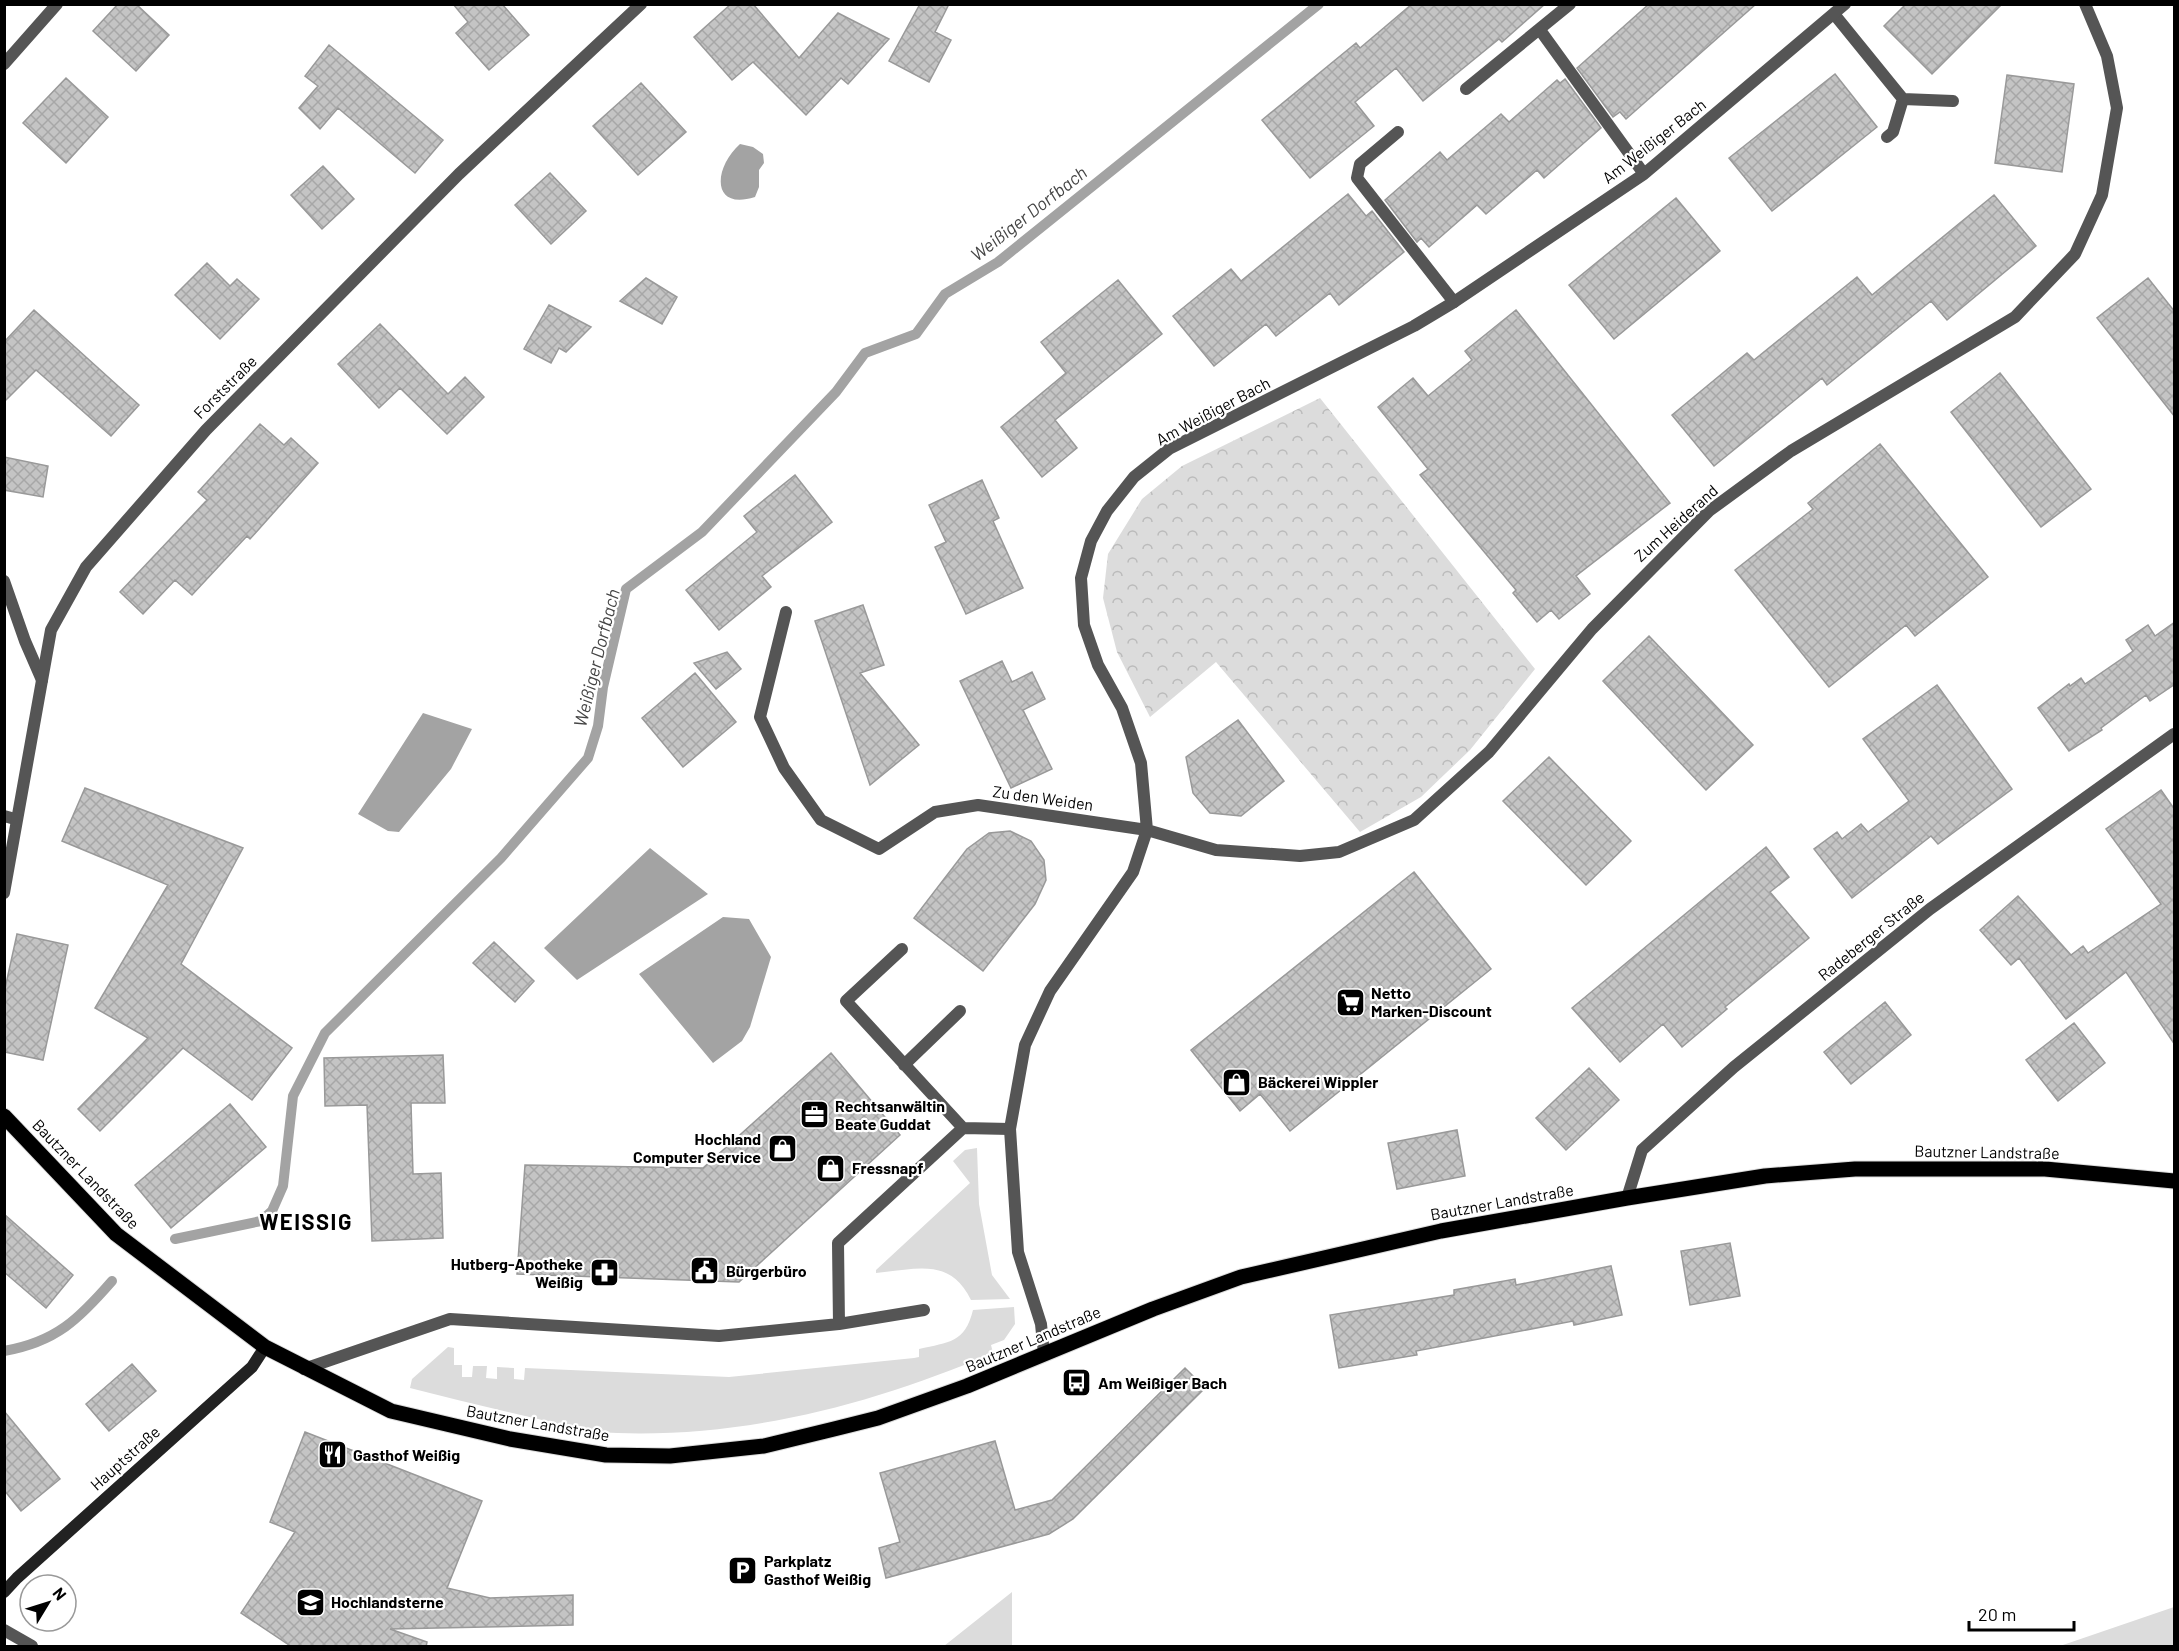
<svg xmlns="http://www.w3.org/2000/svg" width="2179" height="1651" viewBox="0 0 2179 1651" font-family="Barlow,sans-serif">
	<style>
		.green { fill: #dcdcdc }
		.forest { fill: url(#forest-crowns) }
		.water { fill: #a3a3a3 }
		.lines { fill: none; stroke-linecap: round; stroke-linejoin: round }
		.stream { stroke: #a3a3a3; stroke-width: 10 }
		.building { fill: url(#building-cross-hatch); stroke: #999; stroke-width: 1.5 }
		.primary-casing { stroke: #dbdbdb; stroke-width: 17 }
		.lane { stroke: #555; stroke-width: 12 }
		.street { stroke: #555; stroke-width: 12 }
		.secondary { stroke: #222; stroke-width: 12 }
		.primary { stroke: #000; stroke-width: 15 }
		.labels { text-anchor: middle; stroke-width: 4.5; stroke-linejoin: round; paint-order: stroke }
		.street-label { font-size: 16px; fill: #000; stroke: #fff }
		.poi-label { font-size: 16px; font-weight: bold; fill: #000; stroke: #fff; text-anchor: start }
		.water-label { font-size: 18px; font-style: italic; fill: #444; stroke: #fff }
		.district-label { font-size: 22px; font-weight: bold; letter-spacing: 1.5px; fill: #000; stroke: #fff }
	</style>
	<defs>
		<pattern id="forest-crowns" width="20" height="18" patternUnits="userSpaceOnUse" patternTransform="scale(1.5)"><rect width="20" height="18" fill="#dcdcdc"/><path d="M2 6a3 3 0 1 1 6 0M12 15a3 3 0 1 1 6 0" fill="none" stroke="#bbb"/></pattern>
		<pattern id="building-cross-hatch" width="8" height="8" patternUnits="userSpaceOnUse" patternTransform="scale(1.5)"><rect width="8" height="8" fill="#c4c4c4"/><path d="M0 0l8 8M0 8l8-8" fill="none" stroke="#a7a7a7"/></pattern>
	</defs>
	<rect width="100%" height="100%" fill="#fff"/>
	<path class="green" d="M977,1148l2,56 13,71 18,24 -39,1c-21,-43 -54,-31 -95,-27v-3l94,-87 -17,-22 12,-11z
		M1014,1307l1,17 -11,16 -13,5 2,8c-127,54 -259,88 -398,79 -18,-1 -39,-9 -57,-13 -43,-10 -86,-20 -128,-31l2,-9 36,-32 6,1v17h8v12h10l1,-11h14l-1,12 11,1v-12l17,1v11l10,1 1,-12 204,9 185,-19 5,-1v-8c30,-7 46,-6 54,-39z
		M1012,1592v54h-68z
		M2174,1607v39h-114z"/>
	<path class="forest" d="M1320,398l215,271 -65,81 -49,47 -61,35 -144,-170 -66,55 -33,-65 -14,-54 5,-44 34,-55 40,-33z"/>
	<path class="water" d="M740,144l13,3 10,7 1,9 -5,7v17l-4,10c-45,14 -41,-30 -15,-53z
		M423,713l49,16 -21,40 -52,63 -11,-1 -30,-17z
		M650,848l58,46 -131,86 -33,-32z
		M723,917l26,2 22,38 -21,70 -8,14 -29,22 -74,-89z"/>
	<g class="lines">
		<path class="stream" d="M175,1239l86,-18 11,-10 11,-25 10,-90 32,-63 176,-175 87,-100 10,-32 5,-39 23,-98 76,-57 134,-140 29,-39 51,-19 29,-40 53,-32 321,-258
			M4,1351c52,-9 75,-32 108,-70"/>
	</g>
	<path class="building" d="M118,4h18l33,31 -33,36 -43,-40z
		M453,4h49l27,31 -40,35 -33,-37 12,-11z
		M731,4h22l46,54 39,-45 51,26 -41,45 -7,-6 -35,37 -53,-53 -21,18 -38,-43z
		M920,4h29l-14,28 16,8 -22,42 -40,-21z
		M1412,4h133l-43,38 -3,-3 -76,62 -27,-33 -41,34 19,24 -64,52 -48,-58 94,-77 4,5z
		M1649,4h107l-130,115 -6,-7 -7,5 -36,-49z
		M1906,4h96l-70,70 -48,-48z
		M329,45l114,95 -28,33 -77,-65 -18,21 -21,-21 19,-22 -13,-10z
		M1835,74l42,53 -105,84 -43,-53z
		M2007,75l67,9 -12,88 -67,-9z
		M66,78l42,39 -42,46 -43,-40z
		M1565,79l36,49 -57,50 -7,-8 -51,44 -9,-9 -48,42 -8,-9 -4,4 -32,-42 55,-48 7,8 54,-46 8,8 48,-42 3,3z
		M641,83l45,49 -48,43 -45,-49z
		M323,166l31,33 -32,30 -31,-34z
		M550,173l36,38 -35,33 -36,-39z
		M1348,194l18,22 6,-5 32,41 -65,53 -9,-12 -54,43 -10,-12 -52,42 -41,-50 58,-47 10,12z
		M1994,195l42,51 -89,74 -16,-19 -104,84 -5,-7 -108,88 -42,-51 75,-62 7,7 103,-83 15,18z
		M1676,198l44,53 -106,88 -45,-54z
		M207,263l23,23 7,-7 22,20 -39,40 -45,-44z
		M646,278l31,19 -15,27 -42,-23z
		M2148,278l27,34v105l-78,-99z
		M1118,280l44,54 -107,86 22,28 -35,29 -41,-50 65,-54 -25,-31z
		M549,305l42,22 -25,25 -7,-4 -8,15 -27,-14z
		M34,310l105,95 -28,31 -75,-66 -32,32v-60z
		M1516,310l154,193 -94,73 14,18 -31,25 -8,-9 -14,12 -24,-29 3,-3 -96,-115 8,-6 -50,-62 35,-29 15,18 44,-36 -7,-9z
		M380,324l68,70 17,-17 19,20 -37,37 -47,-46 -21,20 -41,-44z
		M2000,373l91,116 -50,38 -90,-115z
		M260,424l24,21 7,-7 27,25 -68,76 -3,-3 -55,59 -17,-15 -32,34 -23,-22 87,-92 -9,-8z
		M1880,444l108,133 -73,59 -9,-11 -77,62 -94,-117 78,-61 -5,-6z
		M4,457l44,9 -5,31 -39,-7z
		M795,475l37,47 -70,54 9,11 -52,43 -33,-40 71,-58 -13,-16z
		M982,480l17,38 -6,3 30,67 -57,26 -31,-67 11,-5 -17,-37z
		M863,605l21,60 -24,8 59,72 -49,40 -55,-164z
		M2175,622v62l-25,17 -4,-6 -45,33 1,2 -33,21 -31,-43 31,-24 1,2 11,-8 4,6 48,-33 -7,-11 22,-15 7,11z
		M1649,636l104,109 -47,45 -103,-109z
		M727,652l14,17 -25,20 -22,-26z
		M1002,661l10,21 20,-10 13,27 -22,11 29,59 -41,19 -51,-107z
		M695,673l41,49 -53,45 -41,-49z
		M1937,685l75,104 -74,55 -7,-8 -79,62 -38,-49 23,-17 5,7 19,-15 7,8 41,-31 -46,-62z
		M1238,720l46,61 -43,35 -31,-3 -17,-20 -7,-36z
		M1549,757l82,84 -45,44 -83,-84z
		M85,788l158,60 -62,116 111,84 -40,52 -69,-52 -83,83 -22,-22 70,-71 -53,-30 73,-123 -106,-44z
		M2161,790l14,20v235l-49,-73 -60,47 -47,-61 -8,7 -31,-35 38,-34 53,59 12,-9 5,7 73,-49 -55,-75z
		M1010,831l21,10 13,19 2,20 -11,24 -52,67 -69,-53 53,-69 22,-16z
		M1766,847l23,30 -19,15 39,46 -84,69 2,2 -45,38 -19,-23 -43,38 -48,-54z
		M1414,872l77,97 -201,162 -30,-37 -20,17 -49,-61z
		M17,934l51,11 -25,115 -39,-8v-59z
		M494,942l40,39 -19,21 -42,-39z
		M1885,1002l26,33 -60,49 -27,-32z
		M2074,1023l31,40 -47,38 -32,-41z
		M831,1053l69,82 -161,147 -222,-8 8,-109 178,3z
		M443,1055l2,48h-34l2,71 28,-1 2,65 -71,3 -5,-136 -42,1 -1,-48z
		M1589,1068l30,32 -53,50 -30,-32z
		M230,1104l36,43 -95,81 -36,-43z
		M1457,1130l8,46 -68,13 -9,-46z
		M4,1214l69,61 -27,33 -42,-36z
		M1730,1243l10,53 -50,9 -9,-54z
		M1611,1266l11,49 -48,10 -1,-4 -157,30 1,4 -78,13 -9,-53 124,-20v-5l61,-11 1,6z
		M132,1364l24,27 -47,40 -23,-27z
		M1185,1368l20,20 -132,131 -24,15 -163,44 -7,-30 21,-6 -20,-69 115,-32 20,69 37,-10z
		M4,1411l56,68 -39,32 -17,-21z
		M305,1432l177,69 -35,87 43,10 83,-3v30l-183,4 37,13 -1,5h-134l-51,-34 54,-81 -25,-10z"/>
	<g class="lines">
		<defs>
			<path id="primary" d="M4,1116l112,118 149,113 126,64 119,28 96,16 64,1 94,-10 70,-17 44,-11 89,-32 186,-77 88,-32 200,-46 186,-33 138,-22 90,-7h190l129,12"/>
		</defs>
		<use href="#primary" class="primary-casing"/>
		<path class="lane" d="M1834,14l69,85 -10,33 -6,5
			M1903,99l50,2
			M1398,132l-38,32 -3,14 97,124
			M4,581l21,60 17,39
			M4,816l11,3
			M902,949l-56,52 117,127
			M904,1065l56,-54
			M839,1324l-1,-81 125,-115 47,1
			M304,1369l146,-50 269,17 120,-12 85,-14
			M4,1630l28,16"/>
		<path class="street" d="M1540,30l104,144
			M4,64l53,-60
			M1466,89l104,-85
			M786,612l-26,105 24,51 37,52 58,29 56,-37 43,-7 169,25 69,20 84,6 39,-4 75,-32 75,-68 103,-123 117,-118 82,-60 224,-134 60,-63 27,-59 15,-87 -10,-52 -22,-52
			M4,893l47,-263 35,-63 120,-137 253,-256 182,-170
			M1627,1198l15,-48 92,-83 196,-158 244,-175
			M1044,1354l-3,-30 -23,-72 -8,-123 15,-84 25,-54 83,-119 14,-42 -6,-67 -19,-55 -24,-43 -14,-40 -3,-47 10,-37 16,-30 27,-34 35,-28 245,-123 40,-24 190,-128 201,-170"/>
		<path class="secondary" d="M4,1592l13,-14 235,-211 13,-20"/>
		<use href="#primary" class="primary"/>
	</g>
	<defs>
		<symbol id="supermarket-square" viewBox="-11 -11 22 22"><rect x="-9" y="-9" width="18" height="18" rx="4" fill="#000" stroke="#fff"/><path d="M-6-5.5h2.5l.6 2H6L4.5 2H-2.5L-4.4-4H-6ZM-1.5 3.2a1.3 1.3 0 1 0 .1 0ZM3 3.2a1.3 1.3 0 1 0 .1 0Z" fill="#fff"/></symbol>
		<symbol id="shop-square" viewBox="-11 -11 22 22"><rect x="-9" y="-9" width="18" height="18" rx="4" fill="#000" stroke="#fff"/><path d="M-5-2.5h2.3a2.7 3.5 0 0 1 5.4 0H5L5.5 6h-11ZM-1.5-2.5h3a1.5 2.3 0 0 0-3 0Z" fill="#fff"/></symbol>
		<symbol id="office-square" viewBox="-11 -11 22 22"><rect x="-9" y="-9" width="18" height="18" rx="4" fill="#000" stroke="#fff"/><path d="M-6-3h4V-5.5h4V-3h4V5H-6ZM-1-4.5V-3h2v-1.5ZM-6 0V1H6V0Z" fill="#fff"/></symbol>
		<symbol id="civic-square" viewBox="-11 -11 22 22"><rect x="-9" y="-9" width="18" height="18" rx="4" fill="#000" stroke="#fff"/><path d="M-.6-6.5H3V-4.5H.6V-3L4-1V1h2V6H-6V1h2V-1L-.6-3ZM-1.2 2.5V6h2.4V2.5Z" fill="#fff"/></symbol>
		<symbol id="pharmacy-square" viewBox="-11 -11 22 22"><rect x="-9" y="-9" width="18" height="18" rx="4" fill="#000" stroke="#fff"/><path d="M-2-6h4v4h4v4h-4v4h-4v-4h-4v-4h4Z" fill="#fff"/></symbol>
		<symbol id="bus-square" viewBox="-11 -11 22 22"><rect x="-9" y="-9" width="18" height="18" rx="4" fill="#000" stroke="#fff"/><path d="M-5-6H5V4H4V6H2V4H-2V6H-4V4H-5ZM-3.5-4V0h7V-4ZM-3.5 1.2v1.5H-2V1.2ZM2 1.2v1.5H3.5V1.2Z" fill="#fff"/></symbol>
		<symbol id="restaurant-square" viewBox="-11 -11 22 22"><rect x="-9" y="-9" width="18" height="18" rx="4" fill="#000" stroke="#fff"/><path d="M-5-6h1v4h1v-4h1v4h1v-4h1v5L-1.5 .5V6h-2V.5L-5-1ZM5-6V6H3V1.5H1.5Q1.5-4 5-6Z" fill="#fff"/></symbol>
		<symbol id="parking-square" viewBox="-11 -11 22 22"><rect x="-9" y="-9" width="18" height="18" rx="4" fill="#000" stroke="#fff"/><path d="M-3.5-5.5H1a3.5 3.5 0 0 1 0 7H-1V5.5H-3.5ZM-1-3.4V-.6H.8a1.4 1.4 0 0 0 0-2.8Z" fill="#fff"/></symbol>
		<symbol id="school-square" viewBox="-11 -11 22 22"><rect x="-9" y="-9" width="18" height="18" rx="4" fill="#000" stroke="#fff"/><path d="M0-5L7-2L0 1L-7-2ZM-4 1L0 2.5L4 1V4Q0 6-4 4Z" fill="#fff"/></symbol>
	</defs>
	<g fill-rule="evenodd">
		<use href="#supermarket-square" x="1334" y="986" width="33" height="33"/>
		<use href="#shop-square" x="1220" y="1066" width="33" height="33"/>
		<use href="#office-square" x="798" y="1098" width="33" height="33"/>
		<use href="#shop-square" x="766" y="1132" width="33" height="33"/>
		<use href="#shop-square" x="814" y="1152" width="33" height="33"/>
		<use href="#civic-square" x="688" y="1254" width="33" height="33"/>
		<use href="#pharmacy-square" x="588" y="1256" width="33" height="33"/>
		<use href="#bus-square" x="1060" y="1366" width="33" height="33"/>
		<use href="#restaurant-square" x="316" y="1438" width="33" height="33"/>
		<use href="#parking-square" x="726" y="1554" width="33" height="33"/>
		<use href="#school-square" x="294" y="1586" width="33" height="33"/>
	</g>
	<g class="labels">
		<g class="street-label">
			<text transform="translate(1654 141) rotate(-38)" y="6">Am Weißiger Bach</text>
			<text transform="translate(225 387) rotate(-45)" y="6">Forststraße</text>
			<text transform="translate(1213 411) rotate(-28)" y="6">Am Weißiger Bach</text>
			<text transform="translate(1676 523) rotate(-42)" y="6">Zum Heiderand</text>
			<text transform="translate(1043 798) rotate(8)" y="6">Zu den Weiden</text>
			<text transform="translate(1871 936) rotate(-39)" y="6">Radeberger Straße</text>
			<text transform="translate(1987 1152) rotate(1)" y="6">Bautzner Landstraße</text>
			<text transform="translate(86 1174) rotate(46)" y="6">Bautzner Landstraße</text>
			<text transform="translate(1502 1202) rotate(-10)" y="6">Bautzner Landstraße</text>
			<text transform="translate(1033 1339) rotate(-23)" y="6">Bautzner Landstraße</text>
			<text transform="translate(538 1423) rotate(10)" y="6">Bautzner Landstraße</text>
			<text transform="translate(125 1458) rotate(-42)" y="6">Hauptstraße</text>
		</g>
		<g class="poi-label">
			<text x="1371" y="999">Netto<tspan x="1371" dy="18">Marken-Discount</tspan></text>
			<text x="1258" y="1088">Bäckerei Wippler</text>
			<text x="835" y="1112">Rechtsanwältin<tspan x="835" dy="18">Beate Guddat</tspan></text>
			<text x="761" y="1145" text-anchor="end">Hochland<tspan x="761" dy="18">Computer Service</tspan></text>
			<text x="852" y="1174">Fressnapf</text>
			<text x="583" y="1270" text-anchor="end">Hutberg-Apotheke<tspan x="583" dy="18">Weißig</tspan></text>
			<text x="726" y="1277">Bürgerbüro</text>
			<text x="1098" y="1389">Am Weißiger Bach</text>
			<text x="353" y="1461">Gasthof Weißig</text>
			<text x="764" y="1567">Parkplatz<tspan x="764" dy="18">Gasthof Weißig</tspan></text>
			<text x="331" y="1608">Hochlandsterne</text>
		</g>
		<g class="water-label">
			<text transform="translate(1029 214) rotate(-38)" y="6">Weißiger Dorfbach</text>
			<text transform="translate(597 658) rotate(-76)" y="6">Weißiger Dorfbach</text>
		</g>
		<g class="district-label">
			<text x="306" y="1230">WEISSIG</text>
		</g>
	</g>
	<rect width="2179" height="1651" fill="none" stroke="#000000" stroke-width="12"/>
	<g transform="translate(48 1603) rotate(52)"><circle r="28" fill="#ffffff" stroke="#999999" stroke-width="1.5"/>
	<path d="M0-4.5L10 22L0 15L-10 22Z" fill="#000000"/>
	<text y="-9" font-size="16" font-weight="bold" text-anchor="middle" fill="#000000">N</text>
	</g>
	<path d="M1969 1621v9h105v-9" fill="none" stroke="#000000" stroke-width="3"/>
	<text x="1978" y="1621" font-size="18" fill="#000000" stroke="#ffffff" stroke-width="4.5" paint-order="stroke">20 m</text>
</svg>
